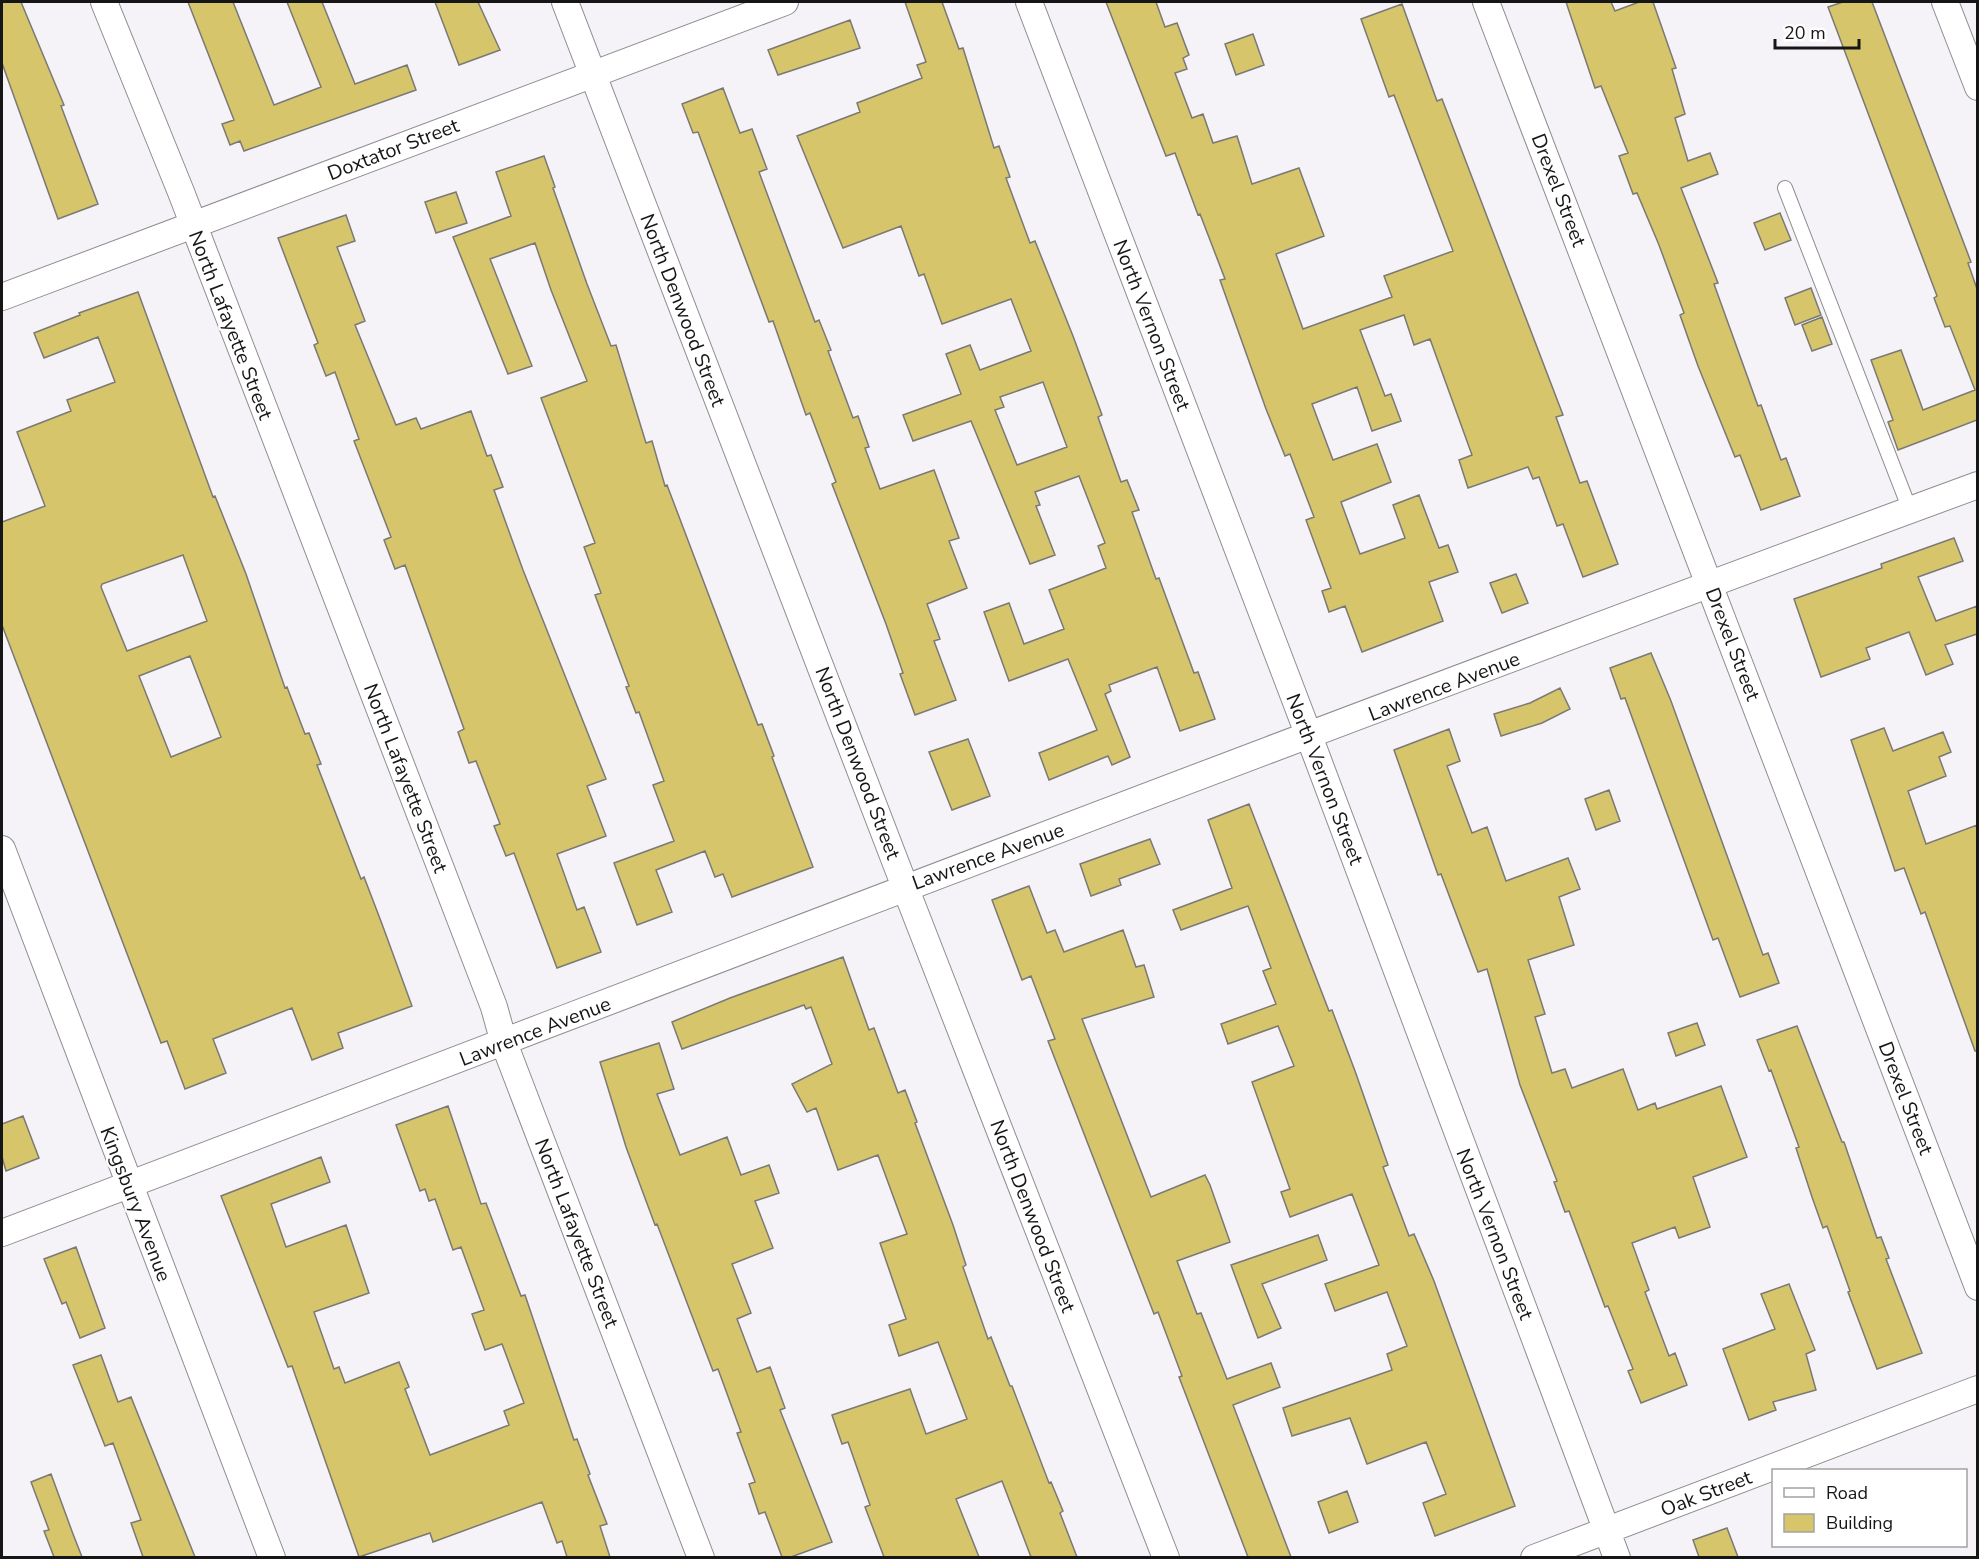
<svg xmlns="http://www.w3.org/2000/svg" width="1979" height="1559" viewBox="0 0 1979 1559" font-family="'Nunito Sans',sans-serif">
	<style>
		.building { fill: #d6c56b; stroke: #7a7975; stroke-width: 1.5; fill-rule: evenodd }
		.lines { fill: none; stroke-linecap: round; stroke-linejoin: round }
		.lane-casing { stroke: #8f8d90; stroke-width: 16 }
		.street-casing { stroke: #8f8d90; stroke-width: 28 }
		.lane { stroke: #fff; stroke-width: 14 }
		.street { stroke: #fff; stroke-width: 26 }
		.labels { text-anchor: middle; stroke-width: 4.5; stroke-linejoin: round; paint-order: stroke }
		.street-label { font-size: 20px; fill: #161617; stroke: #fff }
	</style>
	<rect width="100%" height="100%" fill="#f5f3f7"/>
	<path class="building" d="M2,2h19l43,103 -3,1 37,98 -40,15 -56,-156z
		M188,2h45l41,103 47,-18 -34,-85h35l33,82 52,-19 9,25 -172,61 -4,-10 -10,4 -8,-21 12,-4z
		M435,2h43l22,48 -41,15z
		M905,2h37l17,47 4,-1 31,100 5,-2 11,31 -4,1 24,65 5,-2 38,95 29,79 -4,2 23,65 6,-2 12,30 -7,2 24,67 3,-1 35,95 4,-1 17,47 -35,12 -23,-64 -48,18 2,6 -6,3 25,63 -18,8 -4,-9 -59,24 -10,-27 58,-23 -29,-71 -59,22 -25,-69 25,-9 15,41 40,-15 -15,-39 57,-22 -8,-22 7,-3 -26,-67 -44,16 5,13 -4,1 19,49 -25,9 -59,-143 -58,20 -10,-26 58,-21 -15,-40 24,-9 10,25 51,-19 -20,-52 -69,25 -18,-50 -5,2 -18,-50 -58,22 -46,-112 63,-24 -3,-9 65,-25 -5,-13 9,-3zM1043,382l24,65 -50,18 -22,-55 9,-3 -4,-10z
		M1106,2h50l9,25 12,-4 12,32 -6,3 4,11 -12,4 17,45 11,-4 10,29 24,-7 15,48 47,-16 25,68 -48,18 27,75 89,-32 -8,-21 69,-25 -59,-156 -5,2 -28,-78 41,-15 35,97 5,-2 121,316 -7,2 24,66 7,-2 31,83 -35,13 -20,-53 -6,2 -18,-49 -6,2 -5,-12 -60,21 -9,-28 13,-5 -42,-116 -16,6 -10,-30 -44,15 25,66 6,-2 10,27 -29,10 -15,-44 -45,17 21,56 44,-16 14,38 -50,20 19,52 45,-16 -12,-33 26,-10 20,53 9,-3 10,27 -29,10 14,39 -81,31 -17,-46 -16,6 -7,-21 9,-3 -25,-68 8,-3 -24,-63 -5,2 -19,-47 -46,-129 5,-1 -25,-65 -2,1 -23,-62 -9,3z
		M1566,2h45l4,9 24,-9h14l23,66 -4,1 13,45 -10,4 13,43 22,-8 8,21 -37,14 37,95 -4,1 44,122 3,-1 20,55 5,-2 14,38 -39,14 -21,-55 -5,2 -37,-91 -18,-51 4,-2 -25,-68 -22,-52 -4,1 -14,-38 9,-3 -27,-67 -6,2z
		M1843,2h29l99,260 -3,1 9,26v131l-79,30 -10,-28 5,-2 -22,-60 30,-10 22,60 52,-20 -25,-64 -5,1 -11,-29 3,-2 -109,-289z
		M850,20l10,28 -82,27 -10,-25z
		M1253,34l11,31 -28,10 -11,-31z
		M723,88l17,45 12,-4 15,40 -8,3 56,150 4,-2 12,30 -3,1 25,67 5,-2 11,31 -4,1 15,41 54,-19 25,68 -10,3 18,47 -40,16 13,35 -6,2 22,59 -41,15 -15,-41 3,-1 -17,-49 -54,-140 4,-2 -26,-69 -4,2 -33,-94 -4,1 -71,-190 -5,1 -11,-29z
		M544,156l11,31 -2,1 34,96 24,62 5,-1 30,98 6,-2 13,45 2,-1 91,240 4,-1 12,32 -2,1 41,110 -81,30 -9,-23 -8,3 -10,-26 -49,19 16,42 -35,13 -23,-62 60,-22 -21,-56 11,-4 -25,-69 -3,1 -10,-26 3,-1 -34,-91 6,-2 -17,-46 11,-4 -54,-145 46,-17 -36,-91 -16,-47 -45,16 42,107 -24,8 -55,-137 58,-21 -15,-44z
		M456,192l11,31 -31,10 -11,-31z
		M1780,213l11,27 -26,10 -11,-27z
		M346,215l9,26 -18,6 28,74 -10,4 41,100 20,-7 5,11 50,-18 16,45 4,-1 12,32 -9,3 29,80 83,209 -19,7 19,50 -49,18 20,56 7,-3 17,45 -44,16 -43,-115 -8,3 -12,-30 6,-2 -24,-63 -7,2 -11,-31 6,-3 -59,-164 -10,4 -11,-29 7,-3 -37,-96 5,-2 -24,-67 -9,4 -12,-31 4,-2 -40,-105z
		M1811,288l10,27 -26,10 -10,-27z
		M138,292l75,205 2,-1 31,78 39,114 2,-1 18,47 4,-1 12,31 -4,1 44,114 3,-2 18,47 30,82 -74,27 5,15 -31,12 -20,-52 -79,31 13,34 -41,16 -18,-48 -6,2 -159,-418v-103l43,-16 -28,-74 54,-21 -4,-11 48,-18 -17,-45 -54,21 -10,-25 46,-18 -1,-2zM183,555l24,66 -80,30 -26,-64 1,-3zM190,656l31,81 -50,20 -32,-81z
		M1822,317l10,27 -20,7 -10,-26z
		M1954,538l9,23 -45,16 18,44 41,-15v28l-32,11 8,19 -27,11 -17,-43 -43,16 4,11 -49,18 -27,-78 88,-31 -1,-4z
		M1516,574l12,29 -26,10 -12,-30z
		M1651,653l20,48 92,254 5,-2 11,30 -39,14 -22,-59 -5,2 -88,-242 -4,1 -11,-31z
		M1560,688l10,21 -28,14 -41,13 -7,-22 36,-11z
		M1884,728l9,23 50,-19 8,20 -12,5 7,19 -38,15 18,53 51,-19v226h-2l-50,-139 -4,2 -17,-46 -9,3 -44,-131z
		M1449,729l11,32 -13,5 25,67 15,-6 19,54 62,-23 12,31 -21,8 15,48 -46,15 17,54 -10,3 17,56 13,-4 7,19 51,-19 15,41 17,-7 2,6 64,-23 26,71 -54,20 17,50 -31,11 -4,-11 -43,16 17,47 -4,2 24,64 6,-3 12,32 -46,18 -13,-32 5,-2 -25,-63 -3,1 -36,-96 -4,1 -11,-30 3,-1 -37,-96 -33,-116 -9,3 -37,-98 -3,1 -44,-125z
		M968,739l22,57 -38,14 -23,-58z
		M1609,790l11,31 -24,9 -11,-31z
		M1249,804l80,207 3,-1 23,61 33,94 -5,2 26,69 5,-2 20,47 81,225 -80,30 -12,-33 23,-9 -20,-52 -59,22 -17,-46 -58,18 -9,-28 109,-38 -5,-16 20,-8 -20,-54 -52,19 -10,-27 54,-19 -27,-71 -62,23 -9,-25 9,-3 -38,-107 42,-16 -16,-40 -50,18 -7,-20 55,-20 -13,-33 8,-3 -23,-62 -67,24 -8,-20 59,-22 -24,-68z
		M1150,839l10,25 -41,15 2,6 -30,11 -11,-32z
		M1029,886l18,47 8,-3 9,22 59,-22 13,37 8,-2 10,32 -72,22 69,178 54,-22 5,10 20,57 -53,19 20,53 4,-1 26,66 44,-16 9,24 -47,18 58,152h-43l-69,-180 3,-1 -24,-64 -4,2 -106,-273 7,-2 -24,-63 -9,4 -30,-80z
		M843,957l26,73 5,-2 24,65 7,-3 12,32 -2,1 38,102 13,40 -3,2 25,72 3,-2 19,49h2l37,97 2,-1 12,29 -3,2 17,44h-46l-29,-76 -46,18 23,58h-95l-19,-50 5,-2 -22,-63 -6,2 -10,-29 78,-26 16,45 41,-15 -29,-77 -39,14 -10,-31 17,-6 -26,-76 27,-9 -29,-79 -40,15 -22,-62 -9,4 -15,-28 40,-20 -21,-57 -5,2 -2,-4 -122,44 -10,-27 58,-24z
		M1697,1023l8,22 -29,11 -8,-23z
		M1797,1026l45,116h2l33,96 4,-1 8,21 -3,1 36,94 -45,16 -29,-77 2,-1 -23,-65 -4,2 -11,-31 -16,-49 3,-1 -28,-77 -2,1 -12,-31z
		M659,1043l15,46 -17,5 23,61 47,-18 14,38 28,-10 10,28 -24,8 18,47 -41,16 19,49 -14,6 20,53 13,-5 15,41 -5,2 52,132 -41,15h-9l-17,-45 -6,2 -10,-30 6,-2 -18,-49 4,-1 -23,-63 -5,2 -56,-147 -2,1 -29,-78 -26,-85z
		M448,1106l33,98 5,-1 35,93 4,-1 49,145 3,-1 13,35 -2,1 19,49 -7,2 10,31h-43l-5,-16 -5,2 -15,-41 -109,40 -3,-9 -71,24 -67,-191 -4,1 -67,-171 100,-39 9,25 -59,22 15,43 60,-22 23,68 -55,19 20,57 5,-2 6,16 54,-21 10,25 -4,2 25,66 79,-30 -5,-14 20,-8 -22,-59 -17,6 -13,-36 12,-4 -23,-63 -8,3 -18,-51 -6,2 -4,-12 -5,2 -24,-66z
		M23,1116l16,42 -33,13 -4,-14v-33z
		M1318,1235l9,25 -65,24 19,44 -23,10 -27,-73z
		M76,1247l29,81 -25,10 -14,-36 -4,2 -18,-45z
		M1789,1284l26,66 -9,4 10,36 -43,12 3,8 -27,10 -26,-71 52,-20 -14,-35z
		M101,1355l17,47 13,-5 64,160h-52l-12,-34 10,-3 -28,-77 -8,3 -32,-81z
		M51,1474l22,60 9,23h-28l-10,-26 5,-1 -18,-48z
		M1347,1491l11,31 -29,11 -11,-31z
		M1727,1528l11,29h-39l-6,-17z"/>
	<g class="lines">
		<defs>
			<path id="lane" d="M1785,188l125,322"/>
			<path id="street" d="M104,2l77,190 313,815 10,36 197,515
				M565,2l340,885 261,671
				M1029,2l280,734 308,822
				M1486,2l492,1285
				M1945,2l33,85
				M2,297l783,-295
				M2,849l270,709
				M2,1233c658,-250 1315,-505 1976,-748
				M1534,1558l444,-169"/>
		</defs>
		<use href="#lane" class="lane-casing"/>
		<use href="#street" class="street-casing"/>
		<use href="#lane" class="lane"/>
		<use href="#street" class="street"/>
	</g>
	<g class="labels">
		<g class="street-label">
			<text transform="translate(393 149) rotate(-21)" y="7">Doxtator Street</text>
			<text transform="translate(1559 190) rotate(69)" y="7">Drexel Street</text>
			<text transform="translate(683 310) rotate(69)" y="7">North Denwood Street</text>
			<text transform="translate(231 325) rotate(69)" y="7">North Lafayette Street</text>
			<text transform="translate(1152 325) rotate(69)" y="7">North Vernon Street</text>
			<text transform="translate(1733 644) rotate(69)" y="7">Drexel Street</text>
			<text transform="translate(1444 686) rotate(-21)" y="7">Lawrence Avenue</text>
			<text transform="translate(858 763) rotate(69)" y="7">North Denwood Street</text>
			<text transform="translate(406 778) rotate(69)" y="7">North Lafayette Street</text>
			<text transform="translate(1325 779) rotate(69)" y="7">North Vernon Street</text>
			<text transform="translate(988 856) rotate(-20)" y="7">Lawrence Avenue</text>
			<text transform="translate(535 1031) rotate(-21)" y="7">Lawrence Avenue</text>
			<text transform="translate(1906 1098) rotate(69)" y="7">Drexel Street</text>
			<text transform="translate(136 1204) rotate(69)" y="7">Kingsbury Avenue</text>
			<text transform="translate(1033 1216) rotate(69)" y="7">North Denwood Street</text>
			<text transform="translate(577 1233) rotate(69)" y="7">North Lafayette Street</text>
			<text transform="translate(1495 1234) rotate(69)" y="7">North Vernon Street</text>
			<text transform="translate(1706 1493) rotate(-21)" y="7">Oak Street</text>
		</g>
	</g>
	<rect width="1979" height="1559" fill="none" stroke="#161617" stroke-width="6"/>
	<rect x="1772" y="1469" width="195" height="78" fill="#ffffff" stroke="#a2a2a2" stroke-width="1.5"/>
	<rect x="1784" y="1488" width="30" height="9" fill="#ffffff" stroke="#a2a2a2" stroke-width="1.5"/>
	<text x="1826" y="1499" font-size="18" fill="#161617">Road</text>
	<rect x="1784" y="1514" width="30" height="18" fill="#d6c56b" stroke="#a2a2a2" stroke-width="1.5"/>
	<text x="1826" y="1529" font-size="18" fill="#161617">Building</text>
	<path d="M1775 39v9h84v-9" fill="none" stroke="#161617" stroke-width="3"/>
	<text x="1784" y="39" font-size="18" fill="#161617" stroke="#ffffff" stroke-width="4.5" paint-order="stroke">20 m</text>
</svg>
